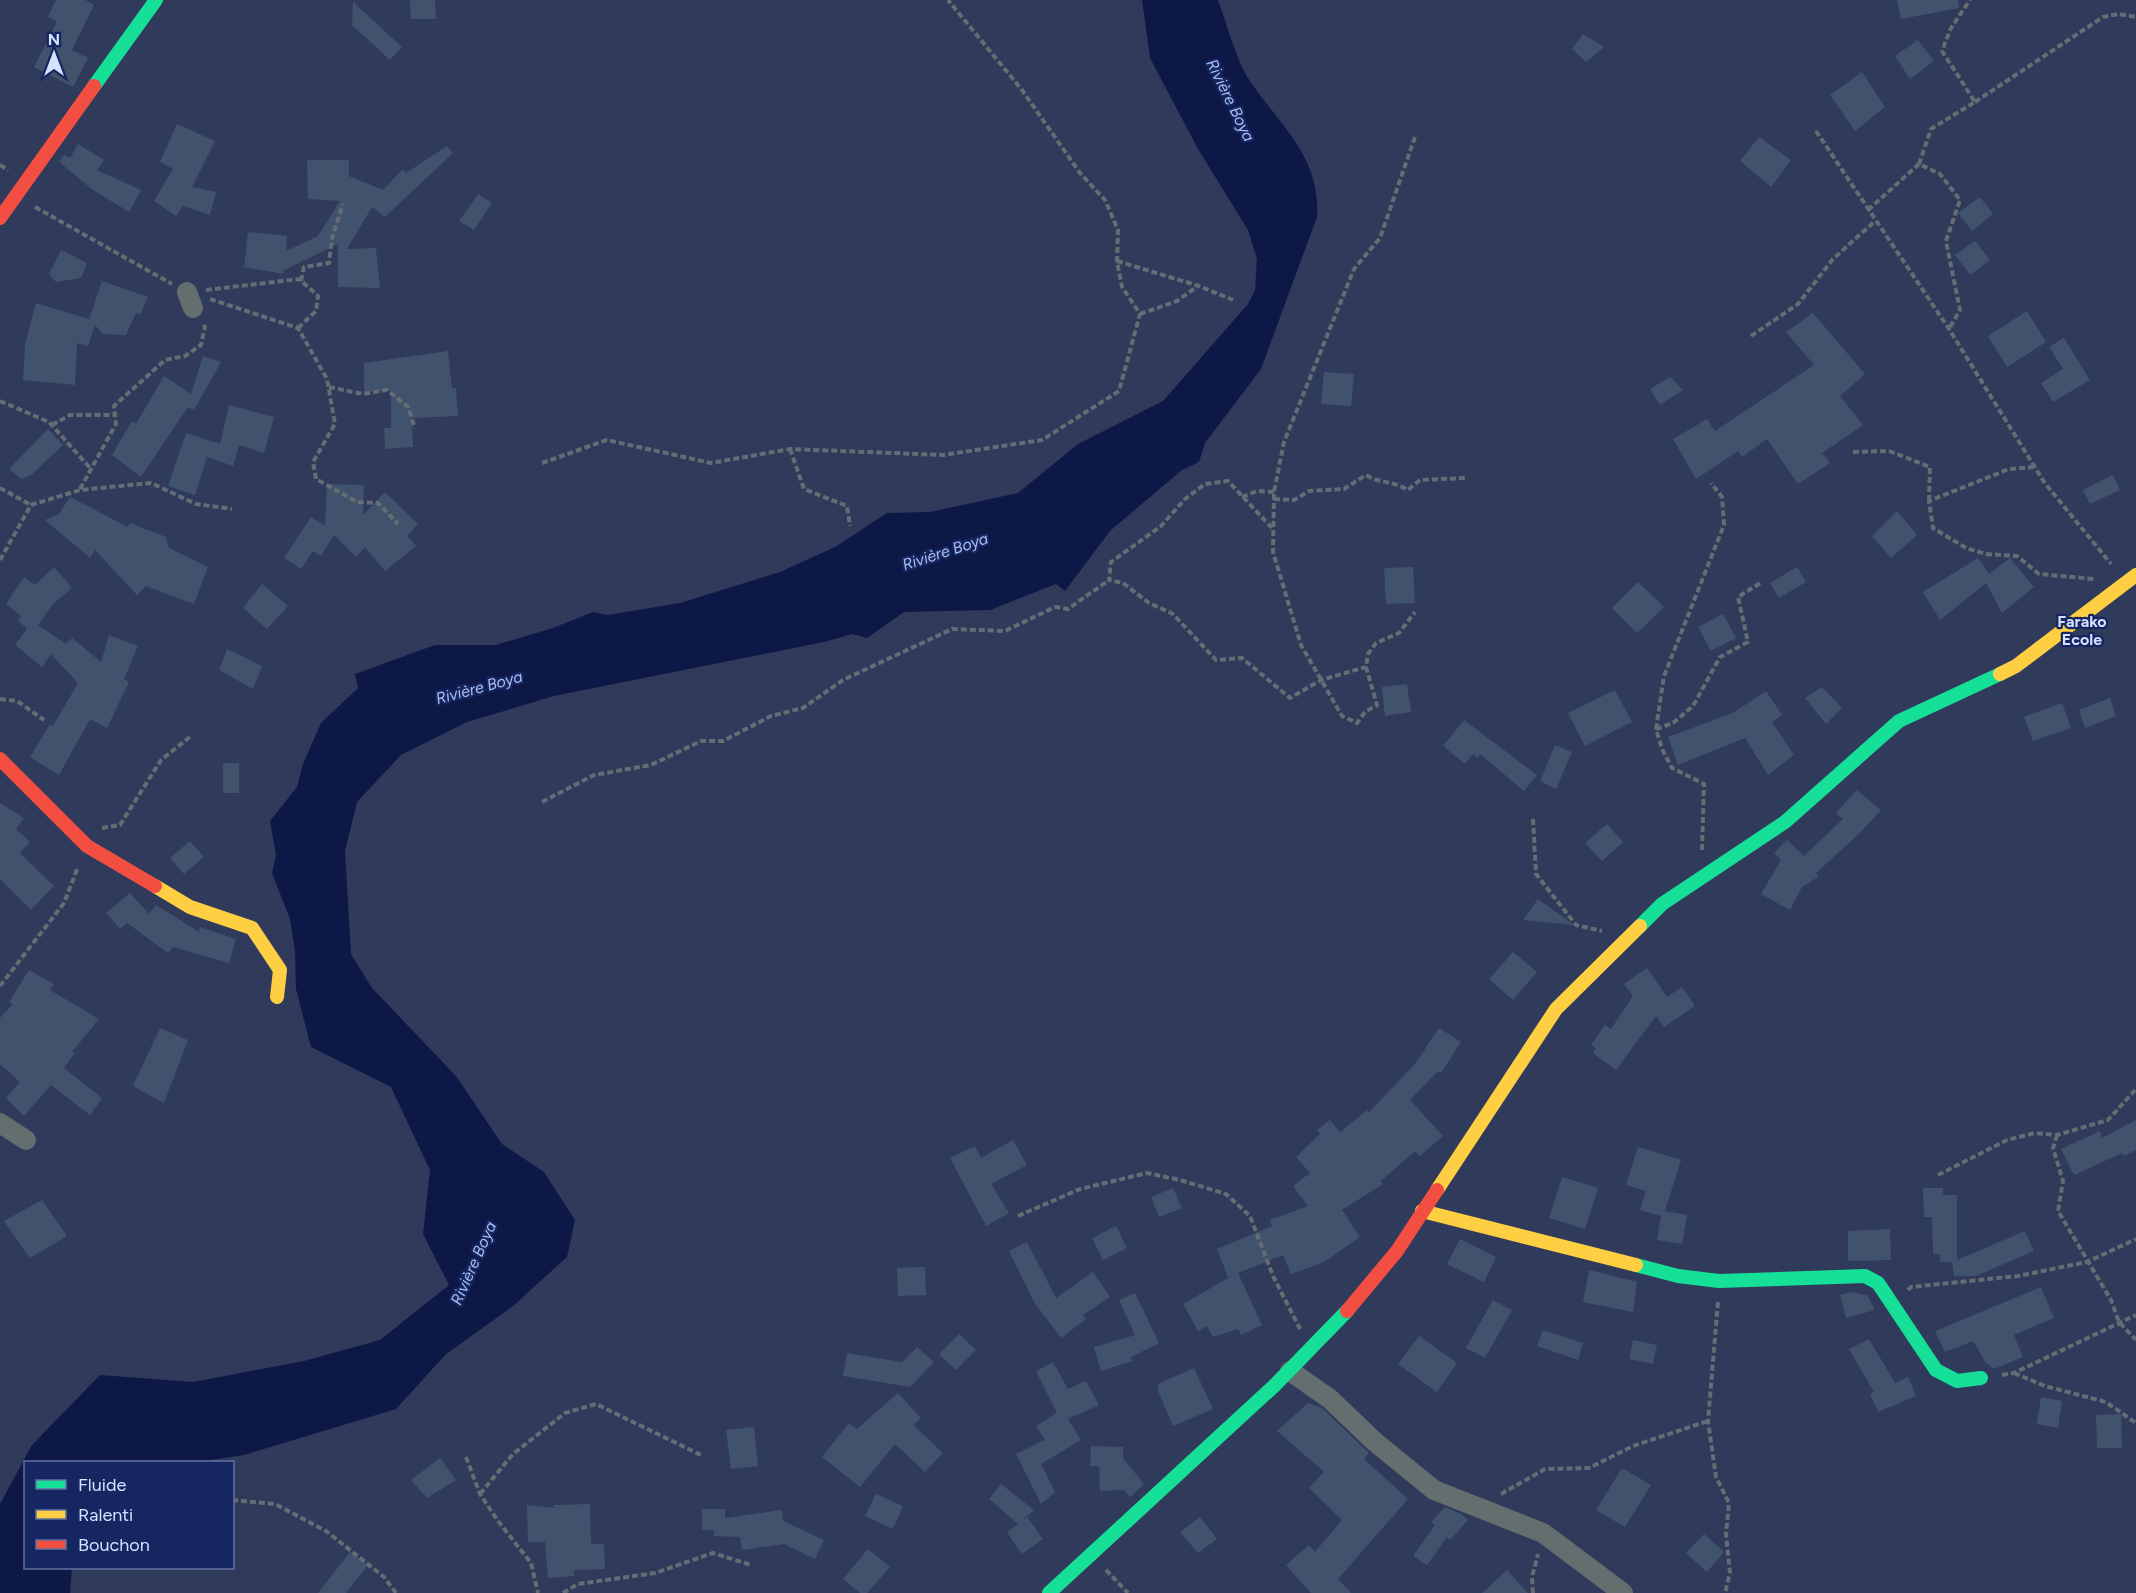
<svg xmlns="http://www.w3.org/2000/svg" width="2136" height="1593" viewBox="0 0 2136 1593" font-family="Figtree,sans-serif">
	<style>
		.water { fill: #0d1847 }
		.building { fill: #41536c }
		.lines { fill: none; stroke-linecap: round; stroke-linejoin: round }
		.path { stroke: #646c74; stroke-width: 4; stroke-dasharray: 6 3; stroke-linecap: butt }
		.street { stroke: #646e6f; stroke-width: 20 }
		.fast { stroke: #16e098; stroke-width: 14 }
		.slow { stroke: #ffcf43; stroke-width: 14 }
		.jam { stroke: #f24e42; stroke-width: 14 }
		.labels { text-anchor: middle; stroke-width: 4.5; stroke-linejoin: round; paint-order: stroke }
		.water-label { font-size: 16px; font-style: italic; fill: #abbff0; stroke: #152661 }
		.neighbourhood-label { font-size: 16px; font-weight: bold; fill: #d3dffd; stroke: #152661 }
	</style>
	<rect width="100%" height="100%" fill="#303a5b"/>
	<path class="water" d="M1142,0h76c9,24 18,60 32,81 31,46 71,76 67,136l-56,152 -56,74 -6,19 -17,8 -72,61 -45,60 -9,-7 -66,26 -86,2 -37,26 -15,-4 -28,8 -270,54 -87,26 -66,33 -44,47 -12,49 6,103 21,34 84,88 46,68 42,28 31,48 -8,37 -54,49 -68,49 -49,54 -152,46 -47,7h-171v106h46l-2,25h-70v-89l32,-59 68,-70 93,7 111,-21 76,-21 69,-55 -26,-51 7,-64 -39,-83 -80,-40 -15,-58 -1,-37 -5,-33 -18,-46 4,-18 -6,-34 27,-34 6,-23 18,-41 37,-35 -3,-14 80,-29h61l57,-17 40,-16 15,3 72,-12 100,-31 55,-25 52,-34 43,-1 88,-19 60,-49 85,-43 85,-97 7,-14 2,-31 -9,-29 -50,-81 -48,-91z"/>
	<path class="building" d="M56,0h29l9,5 -22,45 16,8 -15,29 -39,-20 23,-45 -9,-5z
		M410,0h25l1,19h-25z
		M1897,0h61l1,8 -58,11z
		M353,2l49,45 -12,13 -38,-35z
		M1583,34l21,13 -18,15 -14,-13z
		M1918,40l16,21 -24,18 -15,-23z
		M1862,72l23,35 -30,24 -25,-36z
		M177,124l38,17 -23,46 24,5 -6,23 -27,-9 -7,10 -22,-15 19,-32 -13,-7z
		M1759,137l32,23 -20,27 -31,-26z
		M78,144l26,16 -7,10 44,20 -12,22 -36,-22 -34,-28 5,-7 6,3z
		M447,146l6,7 -68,64 -13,-10 -25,42 29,-1 4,40 -42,-1v-43l-54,26 -1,4 -39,-7 4,-35 39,4 -1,15 32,-15 22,-35 -32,-2 -1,-39h42v16l34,14 20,-21 3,4z
		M478,194l14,9 -18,27 -15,-9z
		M1980,197l13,17 -21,17 -14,-18z
		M1975,241l15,19 -20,15 -15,-20z
		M61,250l26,13 -6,15 -25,4 -7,-8z
		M102,281l46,16 -8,18 -4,-2 -10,22 -23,-1 -8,-9 -7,21 -11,-3 -2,42 -52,-5 2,-35 11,-42 53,16z
		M2027,311l19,31 -39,25 -19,-31z
		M1813,313l52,61 -25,22 23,29 -41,28 8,10 -32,21 -31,-45 -25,18 -4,-6 -42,28 -23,-40 34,-20 8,12 99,-66 -28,-33z
		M2064,338l26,42 -37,22 -12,-19 22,-14 -14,-22z
		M448,351l4,37h4l2,28 -46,2 1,29 -28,2 -1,-21h7v-37l-27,1v-29z
		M203,356l18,6 -27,48 -6,-3 -47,70 -29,-22 20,-34 4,3 28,-48 27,18z
		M1324,372l30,2 -3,32 -30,-2z
		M1670,377l13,13 -23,15 -10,-16z
		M229,405l45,12 -10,36 -25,-8 -6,21 -26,-9 -12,38 -27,-9 18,-53 34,11z
		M48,429l15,16 -32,30 -9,4 -13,-10z
		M2113,475l7,15 -30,14 -7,-14z
		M327,484l37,1 -1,30 22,-23 33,32 -11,12 9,10 -31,25 -20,-24 -9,10 -22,-22 -13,21 -8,-5 -12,18 -17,-11 27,-41 14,9z
		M70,497l58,30 2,-4 36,14 3,11 39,19 -14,37 -48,-18 -9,9 -42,-45 -5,8 -45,-38 14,-6z
		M1897,511l20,24 -26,23 -19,-22z
		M1978,558l11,16 21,-16 24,29 -32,26 -16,-30 -46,37 -17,-28z
		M54,567l18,21 -20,17 -14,20 28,19 6,-6 29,24 8,-27 29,11 -14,33 5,3 -22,46 -17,-9 -31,56 -29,-18 20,-33 3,2 25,-43 -27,-29 -9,13 -27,-22 12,-16 -9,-9 3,-4 -15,-12 18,-27 11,8z
		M1413,567l2,36 -29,1 -2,-36z
		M1797,567l9,15 -27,16 -9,-15z
		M1638,582l26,25 -27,26 -25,-25z
		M262,584l26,22 -21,23 -24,-21z
		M1723,614l13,24 -25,13 -13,-24z
		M227,649l35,17 -9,23 -34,-19z
		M1407,684l4,28 -26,4 -3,-29z
		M1822,687l20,21 -16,16 -21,-26z
		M1615,690l17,32 -47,24 -17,-33z
		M1766,691l16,24 -10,7 22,33 -26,20 -23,-37 -67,27 -10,-28 65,-24z
		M2110,698l6,18 -31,12 -6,-18z
		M2062,703l9,25 -38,13 -9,-24z
		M1464,720l73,55 -13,16 -44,-37 -2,4 -5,-4 -8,10 -22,-18z
		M1555,745l17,7 -16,37 -16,-8z
		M223,763h16v30h-16z
		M1857,790l24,20 -21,23 -44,40 2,4 -16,10 -12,23 -29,-16 20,-34 -7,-7 13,-13 17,16 39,-37 -7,-6z
		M0,803l24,15 -8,11 14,13 -10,11 34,33 -23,24 -31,-31z
		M1607,824l16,18 -21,19 -17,-18z
		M190,841l14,16 -20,17 -14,-16z
		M130,893l19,21 7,-9 43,27 1,-5 36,12 -7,24 -56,-16 -5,6 -41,-30 -7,6 -14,-16z
		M1538,899l36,26 -51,-5z
		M1513,952l24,20 -24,28 -24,-21z
		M1647,968l20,29 15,-10 13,19 -31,21 -8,-11 -40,54 -23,-17 3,-5 -5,-3 14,-20 6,4 22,-33 -9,-12z
		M29,970l25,14 -4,6 49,29 -27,33 3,1 -11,15 38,30 -12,17 -39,-30 -27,31 -18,-18 14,-16 -20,-18v-46l13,-14 -4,-2z
		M160,1028l28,12 -24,63 -31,-17z
		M1439,1028l22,14 -20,31 -3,-2 -28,29 33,36 -23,20 -5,-5 -34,30 2,3 -41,26 18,27 -36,25 -33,12 -8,-19 -45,18 24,52 -21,10 -3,-6 -25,8 -6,-11 -9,5 -15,-27 52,-30 -7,3 -11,-28 55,-23 -2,-6 38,-14 -15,-20 17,-13 -14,-16 24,-23 -3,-4 13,-10 10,12 27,-22 2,2 46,-48z
		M2136,1120v30l-12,6 -2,-3 -48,22 -13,-26 39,-18 2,7z
		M1013,1140l14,25 -36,19 18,29 -23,13 -36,-68 25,-12 6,12z
		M1638,1147l43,13 -16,51 22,4 -5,29 -25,-4 4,-24 -21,-6 6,-19 -20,-6z
		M1562,1177l36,11 -13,41 -36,-11z
		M1173,1188l9,20 -23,9 -8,-20z
		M1923,1188h20v7h14v65l68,-29 9,20 -58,25h-22l-2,-14h-12v-8h-7l-1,-37h-8z
		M42,1200l25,36 -37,22 -26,-37z
		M1116,1226l11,22 -24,12 -11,-22z
		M1890,1229l1,31 -43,1v-30z
		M1460,1239l36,18 -12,25 -37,-18z
		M1027,1242l29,56 37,-26 17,25 -27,18 3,4 -25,19 -27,-36 -25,-51z
		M925,1267l1,28 -28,1 -1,-28z
		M1589,1270l48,12 -4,30 -50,-10z
		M2041,1287l13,31 -40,17 9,22 -29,12 -8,-6 -13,-22 -28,11 -10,-21z
		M1851,1292l16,3 8,15 -29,8 -6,-23z
		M1135,1293l24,50 -28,14 1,4 -31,10 -7,-24 41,-12 -16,-35z
		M1493,1300l19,10 -27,48 -19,-10z
		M1543,1330l40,13 -5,17 -41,-14z
		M959,1334l17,16 -20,20 -17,-16z
		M1419,1336l38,27 -20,29 -39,-28z
		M1869,1339l26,44 13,-6 8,19 -38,16 -8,-18 4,-2 -25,-43z
		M1633,1340l24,5 -4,19 -24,-5z
		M917,1347l17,15 -24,25 -67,-11 4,-23 55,9z
		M1053,1362l15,27 18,-8 13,24 -31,14 13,21 -40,24 14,28 -14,12 -25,-50 29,-14 -9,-14 21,-13 -21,-42z
		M1194,1368l19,41 -40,17 -15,-35v-7z
		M898,1393l23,25 -8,7 30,28 -18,19 -30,-28 -35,43 -38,-30 27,-34 8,6z
		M2041,1397l21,4 -4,27 -21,-4z
		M1308,1403l14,5 47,45 -5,6 44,40 -70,80 13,14h-40l-25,-28 23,-20 6,7 27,-32 -33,-32 15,-16 -47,-41z
		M2121,1414l1,34h-25l-1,-33z
		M754,1427l4,39 -27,3 -5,-39z
		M1091,1446l32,1v11l21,26 -14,13 -6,-7 -24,1 -1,-25h-9z
		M440,1458l16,22 -29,18 -16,-18z
		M1622,1468l29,17 -26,42 -29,-17z
		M1001,1484l33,26 -15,13 8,-6 16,22 -21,15 -15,-22 11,-8 -29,-25z
		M876,1494l27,12 -10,23 -28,-13z
		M590,1504l1,40h13l1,25 -31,1v6l-26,2 -3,-36h-17l-1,-37 27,3 -1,-3z
		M1445,1507l16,7 7,6 -18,20 -3,-3 -20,28 -14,-9 22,-31 -4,-3z
		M702,1509h23v9l57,-8 1,11 41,19 -9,19 -31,-15 -42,6 -2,-13 -26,-1v-6h-12z
		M1200,1517l17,22 -19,14 -18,-21z
		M1704,1534l20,18 -17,20 -21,-19z
		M868,1549l22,18 -23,26h-7l-17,-14z
		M350,1552l18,13 -22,28h-28z
		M1507,1570l21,23h-46z"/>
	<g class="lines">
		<path class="path" d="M1975,102l128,-85 15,-3 18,3
			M1816,131l133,198 95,153 67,82
			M1415,137l-35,101 -26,31 -70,173 -10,50 -1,60 28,93 41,71 15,7 8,-11 12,-7 -11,-38 2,-13 8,-11 23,-10 16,-21
			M1919,164l12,-35 44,-27 -33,-51 9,-23 19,-28
			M0,165l8,5
			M35,207l137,77
			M1868,210l51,-46 21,10 20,26 -14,41 14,69 -11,19
			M1117,261l82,25 34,14
			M301,281l3,-14 25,-4 3,-25 11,-34
			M206,290l93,-11 19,17 -2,15 -18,17
			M210,299l88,29 29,51 8,45 -22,38 3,17 41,23 21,1 20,21
			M1140,314l37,-13 21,-15
			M1751,336l47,-32 35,-45 42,-38
			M329,387l34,7 24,-4 21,17 7,21
			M0,401l49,21 42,47
			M52,425l18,-10h45
			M790,449l14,40 43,17 3,20
			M1853,452l36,-1 41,16 -1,34
			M542,463l65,-23 104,23 79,-14 153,6 99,-15 77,-49 21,-77 -18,-27 -5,-26 1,-31 -13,-30 -25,-27 -58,-83 -74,-90
			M2034,467l-25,2 -80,32 4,27 33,20 20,6 31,2 22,18 55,5
			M0,488l31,17
			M80,489l36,-65 -2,-18 51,-46 20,-4 16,-11 4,-18 -2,-3
			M1242,497l15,-6 17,1
			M1274,499l20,1 15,-9 35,-2 22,-14c15,9 25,5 42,15l12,-10 46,-2
			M1272,528l-44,-47 -23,3 -20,15 -24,27 -50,36 -2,18 14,3 26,20 24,11 43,46 26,-2 48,40 31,-18 45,-13
			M0,560l31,-55 49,-15 71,-7 45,21 36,5
			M0,699l17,2 27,19
			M1656,729l17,-6 20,-17 27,-49 28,-15 -10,-45 24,-15
			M542,802l52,-27 57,-10 50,-24h22l48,-25 32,-8 40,-28 109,-51 53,2 50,-24 13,2 41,-29
			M1533,819l3,55 40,51 26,6
			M102,828l18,-3 41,-65 30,-24
			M1702,850l2,-66 -32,-16 -10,-19 -6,-20 8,-53 60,-151 -2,-28 -11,-14
			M0,986l64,-83 14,-36
			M2057,1135l-4,13 10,33 -5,30 53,89 8,22 17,18
			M1938,1175l69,-35 28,-7 22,2 51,-15 28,-31
			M1018,1216l62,-27 67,-16 33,7 46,14 24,22 23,60 27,53
			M1908,1290l3,-3 107,-11 69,-14 49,-23
			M1718,1302l-10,119 8,56 13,26 -3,31 4,39 -5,20
			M2014,1373l31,13 61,16 30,21
			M2002,1375l12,-2 122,-58
			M466,1457l14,37 18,27 33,42 7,30
			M480,1494l33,-40 52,-41 31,-9 107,52
			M1501,1494l44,-25 44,-1 44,-22 75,-25
			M232,1500l43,4 51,27 58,46 12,16
			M1106,1570l22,23
			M563,1593l15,-9 77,-11 58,-20 38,12
			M1533,1593l-1,-16 6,-23"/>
		<path class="street" d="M187,292l6,16
			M0,1123l26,17
			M1290,1371l40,28 45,43 59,48 109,43 80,60"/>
		<path class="fast" d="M94,86l62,-86
			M1640,926l22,-22 123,-82 114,-101 101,-47
			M1636,1265l42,11 41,5 146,-5 13,7 58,87 21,11 24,-3
			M1049,1593l225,-207 73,-75"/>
		<path class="slow" d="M2000,674l16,-8 120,-91
			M155,886l35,21 62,21 28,42 -3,27
			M1437,1190l119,-181 84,-83
			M1422,1211l214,54"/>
		<path class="jam" d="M0,218l94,-132
			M0,759l87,87 68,40
			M1347,1311l50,-60 40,-61"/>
	</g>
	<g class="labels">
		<g class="water-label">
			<text transform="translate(1231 100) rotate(64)" y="6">Rivière Boya</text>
			<text transform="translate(945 551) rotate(-18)" y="6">Rivière Boya</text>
			<text transform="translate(479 687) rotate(-15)" y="6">Rivière Boya</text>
			<text transform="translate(473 1263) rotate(-66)" y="6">Rivière Boya</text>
		</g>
		<g class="neighbourhood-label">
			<text x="2082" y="627">Farako<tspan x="2082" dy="18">Ecole</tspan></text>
		</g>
	</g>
	<rect x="24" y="1461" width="210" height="108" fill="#152661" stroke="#6171a0" stroke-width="1.5"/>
	<rect x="36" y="1480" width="30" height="9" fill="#16e098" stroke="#6171a0" stroke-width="1.5"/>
	<text x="78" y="1491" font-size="18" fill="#d4e1ff">Fluide</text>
	<rect x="36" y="1510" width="30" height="9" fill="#ffcf43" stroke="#6171a0" stroke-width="1.5"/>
	<text x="78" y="1521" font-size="18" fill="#d4e1ff">Ralenti</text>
	<rect x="36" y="1540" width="30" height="9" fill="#f24e42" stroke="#6171a0" stroke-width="1.5"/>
	<text x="78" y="1551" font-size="18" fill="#d4e1ff">Bouchon</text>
	<g transform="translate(54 54)" stroke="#152661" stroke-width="4.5" paint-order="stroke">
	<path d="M0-4.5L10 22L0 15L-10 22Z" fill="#d4e1ff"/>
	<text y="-9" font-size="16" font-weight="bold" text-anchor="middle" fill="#d4e1ff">N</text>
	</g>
</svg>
